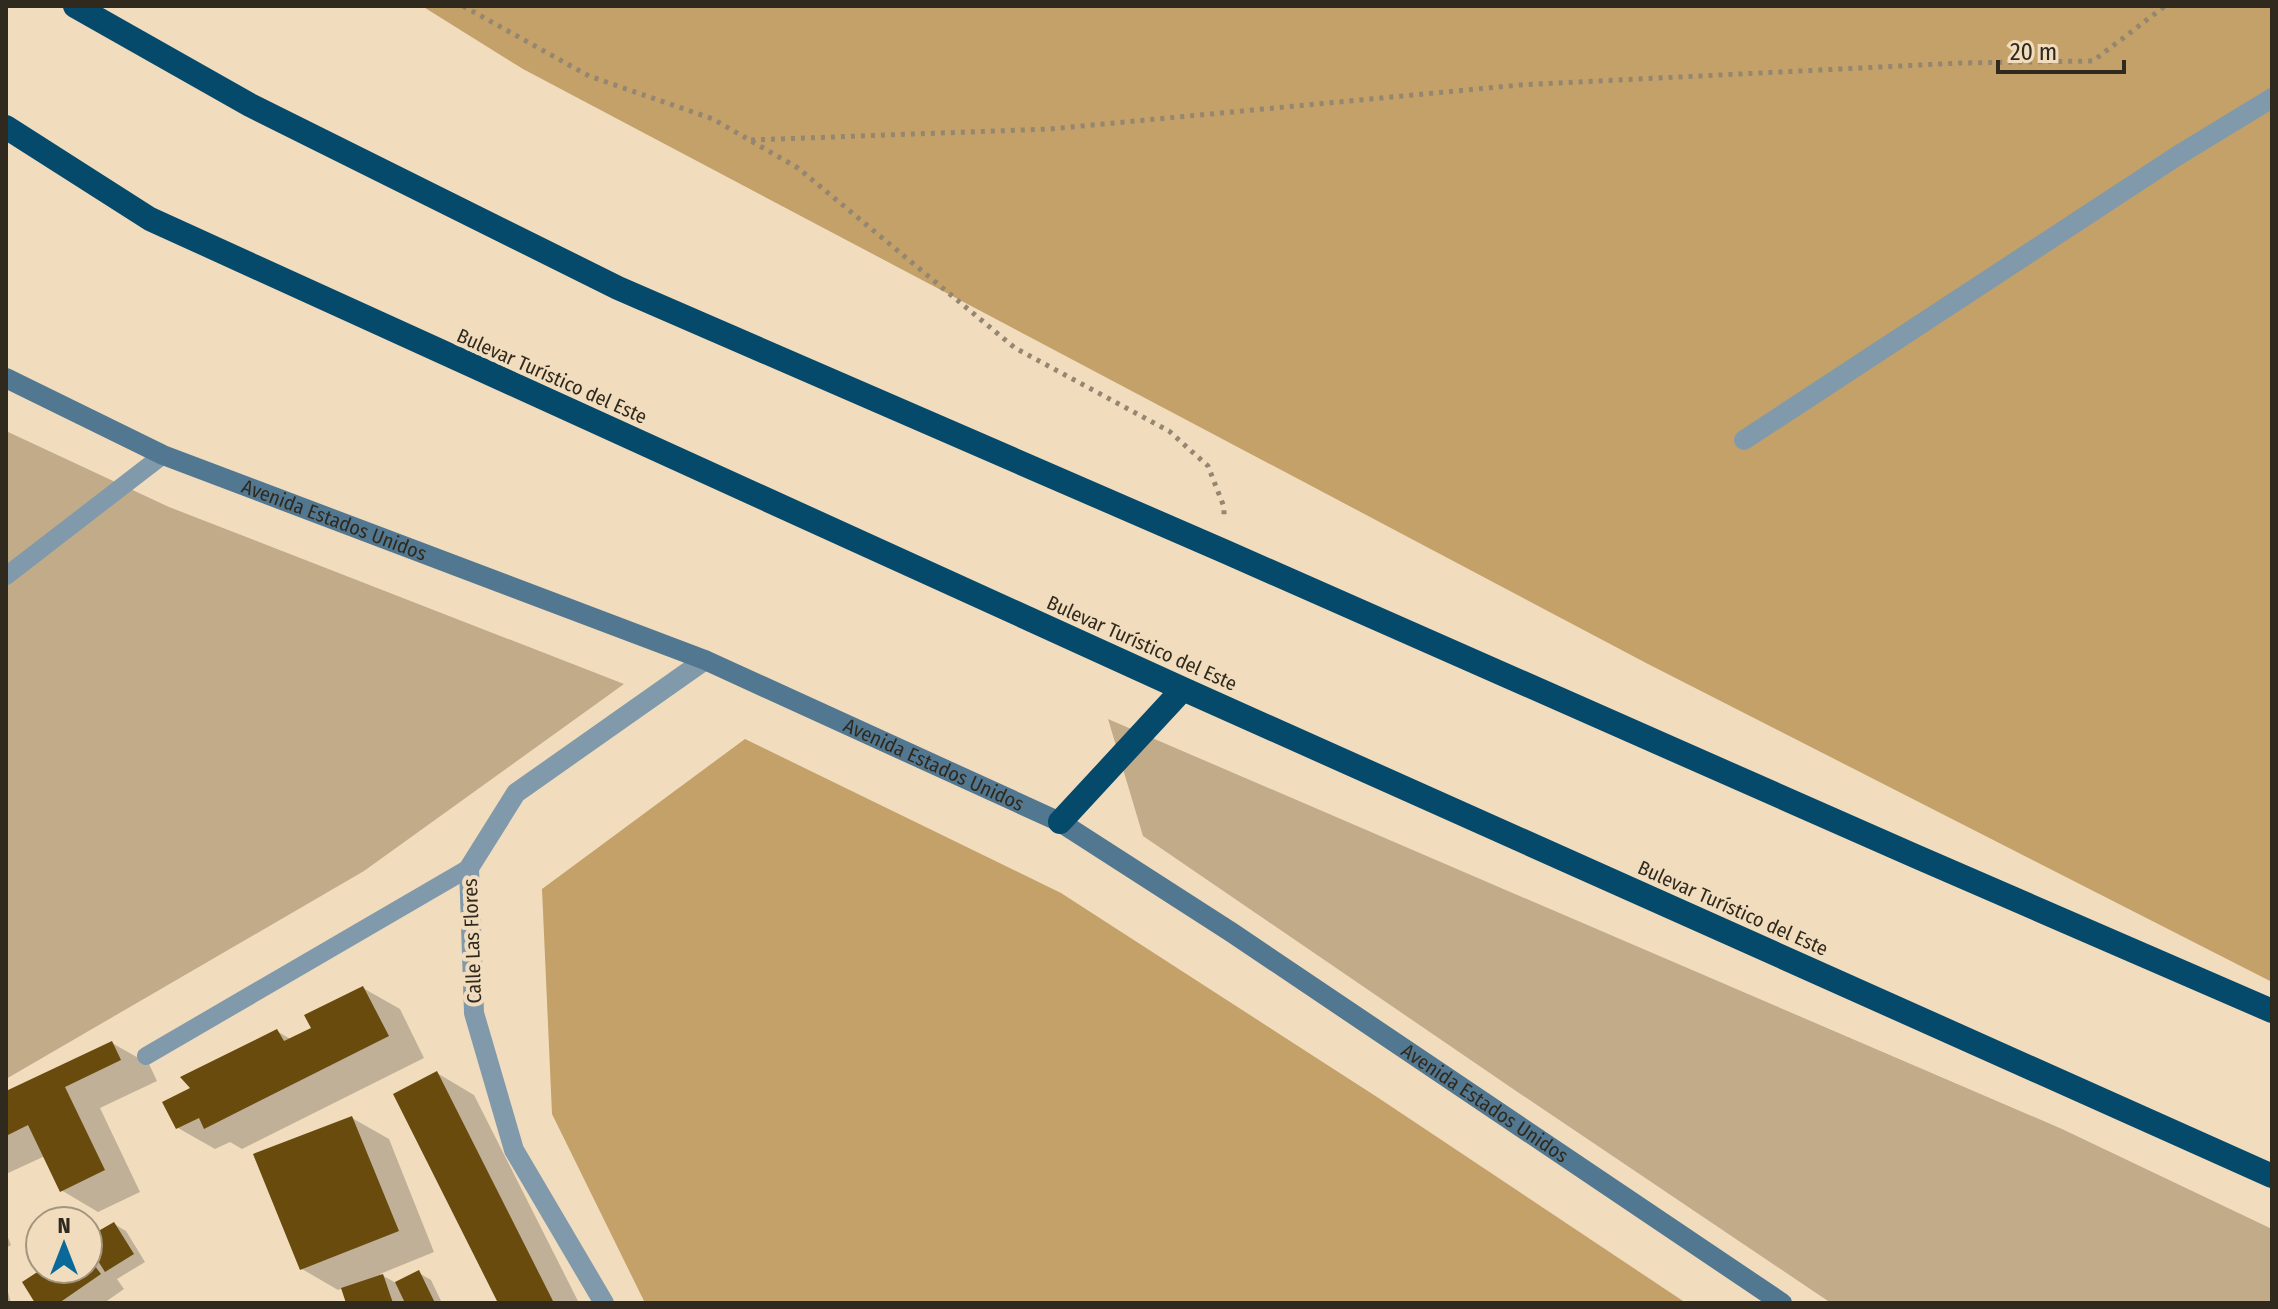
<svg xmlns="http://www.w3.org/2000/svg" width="2278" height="1309" viewBox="0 0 2278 1309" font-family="'Fira Sans Condensed',sans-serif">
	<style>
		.green { fill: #c1ab88 }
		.forest { fill: #c3a169 }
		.shadow { fill: #0003 }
		.building { fill: #694b0d }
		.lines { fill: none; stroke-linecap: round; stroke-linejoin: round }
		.path { stroke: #948670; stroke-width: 5; stroke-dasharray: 4 6; stroke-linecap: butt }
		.lane { stroke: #819aab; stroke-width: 18 }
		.street { stroke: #819aab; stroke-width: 20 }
		.secondary { stroke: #527790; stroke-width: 20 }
		.highway { stroke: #05496b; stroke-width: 24 }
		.labels { text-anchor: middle; stroke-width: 8; stroke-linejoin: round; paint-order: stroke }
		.street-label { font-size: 20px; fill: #30291d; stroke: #f1ddbe }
	</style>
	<rect width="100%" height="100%" fill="#f1ddbe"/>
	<path class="green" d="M6,431l163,76 455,177 -260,187 -358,208z
		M1108,719l954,410 210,100v74h-441l-312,-210 -376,-257z"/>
	<path class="forest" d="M422,6h1850v976l-624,-318 -1125,-595z
		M745,739l316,154 316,204 309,206h-1041l-93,-189 -10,-225z"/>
	<path class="shadow" d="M363,988l37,21 24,49 -182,91 -12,-7 -15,7 -37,-21 16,-40 83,-57 15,9 21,-11z
		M112,1043l37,21 8,17 -57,27 40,84 -42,20 -37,-22 -16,-34 -39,18v-81z
		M437,1073l37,22 105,208h-78z
		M352,1118l37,21 45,113 -54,22 16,9 23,-10 12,7 11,23h-94l-5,-15 -5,2 -36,-21z
		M114,1224l12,7 19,31 -28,17 7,10 -20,14h-67l9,-34h42v-16l11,7 -11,-21z
		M6,1233l5,12 -5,3z
		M6,1291l2,1 3,11h-5z"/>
	<path class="building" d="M363,986l26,50 -185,93 -5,-11 -23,11 -14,-27 28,-14 -10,-11 97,-48 7,12 27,-13 -7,-13z
		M112,1041l9,19 -56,27 40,83 -45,22 -32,-67 -22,11v-45z
		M437,1071l117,232h-56l-105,-209z
		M352,1116l47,115 -99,39 -47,-116z
		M114,1222l20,32 -29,18 -17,-27v-8z
		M88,1257l13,17 -42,29h-24l-13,-21 20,-13h46z
		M419,1270l16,33h-30l-10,-21z
		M383,1274l10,29h-47l-5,-15z"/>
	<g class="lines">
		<path class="path" d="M463,6l126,70 124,43 85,49 217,180 154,83 39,35 16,41v8
			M751,140l299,-11 470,-44 440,-22 133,-2 72,-55"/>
		<path class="lane" d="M6,576l157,-121
			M146,1056l323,-188"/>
		<path class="street" d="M1744,440l433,-284 95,-58
			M604,1303l-90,-153 -40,-137 -5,-145 47,-75 189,-133"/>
		<path class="secondary" id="s1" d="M6,378l157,77 542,205 355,162 171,110 551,371"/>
		<path class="highway" d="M75,6l175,99 368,183 608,264 689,304 357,155
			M6,127l144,92 1033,470 1089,487
			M1060,822l123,-133"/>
	</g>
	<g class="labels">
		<g class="street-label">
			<text transform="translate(552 376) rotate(24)" y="7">Bulevar Turístico del Este</text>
			<text dy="7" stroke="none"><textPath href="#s1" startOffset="358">Avenida Estados Unidos</textPath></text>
			<text transform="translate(1142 643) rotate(24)" y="7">Bulevar Turístico del Este</text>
			<text dy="7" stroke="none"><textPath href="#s1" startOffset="1006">Avenida Estados Unidos</textPath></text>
			<text transform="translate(1733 908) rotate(24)" y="7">Bulevar Turístico del Este</text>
			<text transform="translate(472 941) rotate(-92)" y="7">Calle Las Flores</text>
			<text dy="7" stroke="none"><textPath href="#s1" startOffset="1654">Avenida Estados Unidos</textPath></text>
		</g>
	</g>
	<rect width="2278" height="1309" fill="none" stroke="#30291d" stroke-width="16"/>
	<g transform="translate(64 1245)"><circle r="38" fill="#f1ddbe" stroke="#a4957e" stroke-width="2"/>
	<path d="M0-6L14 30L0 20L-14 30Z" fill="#0a6998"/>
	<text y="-12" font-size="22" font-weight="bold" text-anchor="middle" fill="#30291d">N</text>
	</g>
	<path d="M1998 60v12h126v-12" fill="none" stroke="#30291d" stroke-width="4"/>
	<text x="2010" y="60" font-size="24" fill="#30291d" stroke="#f1ddbe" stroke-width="6" paint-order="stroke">20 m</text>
</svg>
